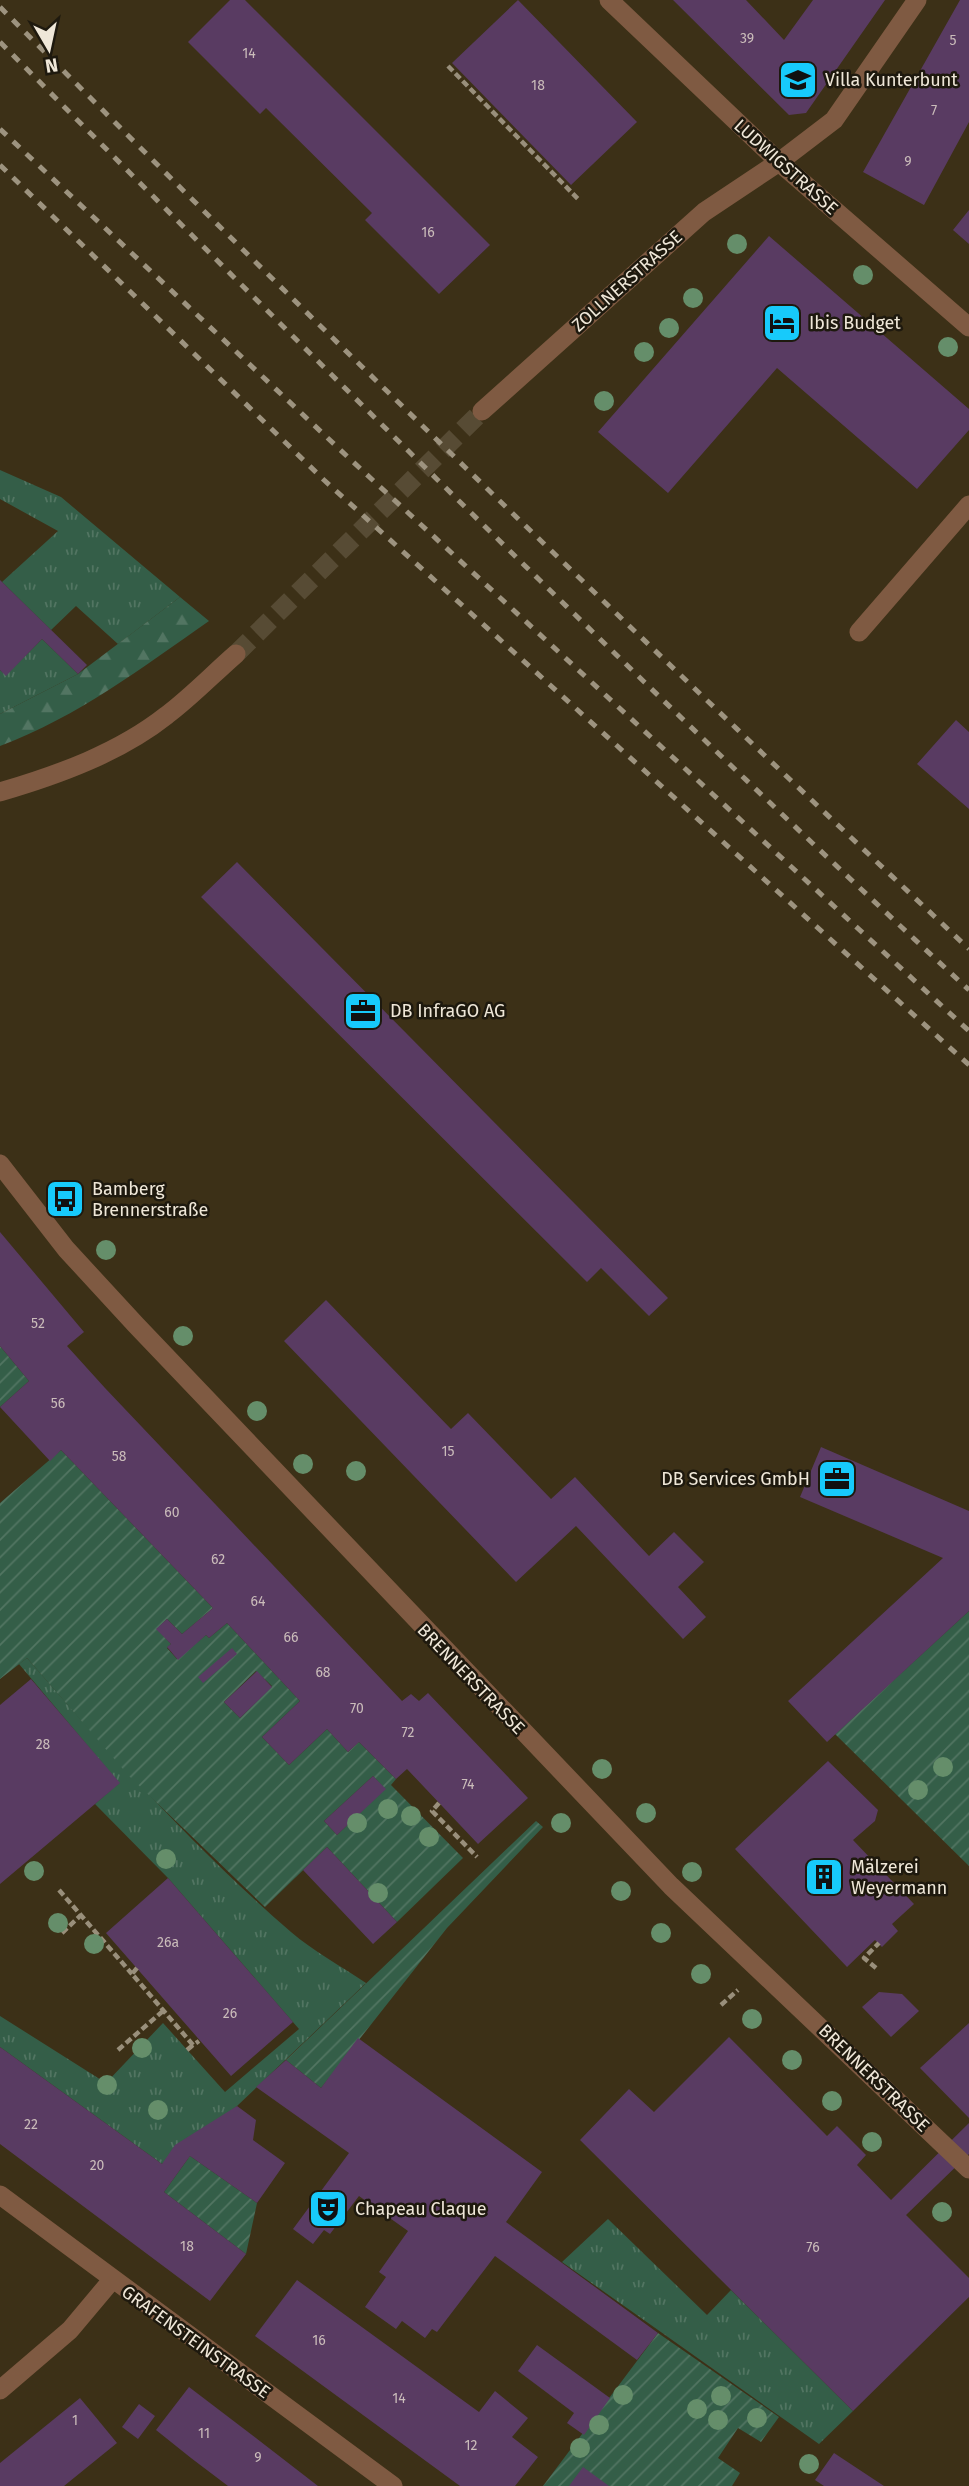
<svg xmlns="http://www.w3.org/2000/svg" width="969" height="2486" viewBox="0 0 969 2486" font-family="'Fira Sans',sans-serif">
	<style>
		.grass { fill: url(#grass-tufts) }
		.forest { fill: url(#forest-firs) }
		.garden { fill: url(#garden-furrows); fill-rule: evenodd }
		.building { fill: #593b62 }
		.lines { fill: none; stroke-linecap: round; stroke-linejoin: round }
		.tertiary-tunnel { stroke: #574b34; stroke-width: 19; stroke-dasharray: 19 10; stroke-linecap: butt }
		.path { stroke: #998f7b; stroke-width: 4.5; stroke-dasharray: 7 3.5; stroke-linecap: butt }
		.service { stroke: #7f5a42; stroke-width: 19 }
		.minor { stroke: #7f5a42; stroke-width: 19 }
		.tertiary { stroke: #7f5a42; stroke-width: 19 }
		.rail { stroke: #9d937f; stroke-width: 5; stroke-dasharray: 9 9; stroke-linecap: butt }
		.tree { fill: #658e6a }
		.labels { text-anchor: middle; stroke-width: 5; stroke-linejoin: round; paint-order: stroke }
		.number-label { font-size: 14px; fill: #cabcba }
		.poi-label { font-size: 18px; fill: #efe7d8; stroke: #1e190e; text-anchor: start }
		.street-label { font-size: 18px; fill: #efe7d8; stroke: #1e190e }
	</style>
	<defs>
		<pattern id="grass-tufts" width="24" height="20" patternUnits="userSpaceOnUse" patternTransform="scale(1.75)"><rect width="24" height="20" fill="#345e48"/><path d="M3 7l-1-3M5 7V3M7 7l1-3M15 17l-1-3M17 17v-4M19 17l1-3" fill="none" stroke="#527562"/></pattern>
		<pattern id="forest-firs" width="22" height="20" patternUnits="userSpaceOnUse" patternTransform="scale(1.75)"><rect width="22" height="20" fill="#345e48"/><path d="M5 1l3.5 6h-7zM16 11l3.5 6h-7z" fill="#527562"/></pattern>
		<pattern id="garden-furrows" width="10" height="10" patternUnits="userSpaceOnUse" patternTransform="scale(1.75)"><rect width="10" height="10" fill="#345e48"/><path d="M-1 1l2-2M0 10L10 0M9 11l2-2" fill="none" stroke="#527562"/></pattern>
	</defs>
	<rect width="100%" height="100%" fill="#3c3017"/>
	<path class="grass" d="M0,470l61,27 119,100 -62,47 -42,-38 -25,24 -49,-48 56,-51 -58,-32z
		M42,639l36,35 -78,40v-44l6,5z
		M27,1658c83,96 167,190 264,274 22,19 50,34 75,51l-129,123 -75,58 -162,-117v-31l106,67 57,-60 62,69 74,-63 -131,-151 -73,-74 24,-21 -100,-119z
		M608,2219l99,96 24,-25 122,121 -34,33 -257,-182z"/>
	<path class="forest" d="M180,597l29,24c-69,48 -130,95 -209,125v-32l78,-40z"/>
	<path class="garden" d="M0,1346l29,35 -29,26z
		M61,1450l152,158 -31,26 -15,-15 -10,10 14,15 -4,4 10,11 29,-24 3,3 18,-15 73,78 -38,36 27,28 38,-36 21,23 11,-10 37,37 -5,6 72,73 -66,64 -70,-75 -62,60 -136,-131 -102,-118 -27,21v-176zM256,1671l16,15 -32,32 -16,-16zM373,1776l12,13 -48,46 -13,-14z
		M969,1611v255l-134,-132z
		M536,1821l7,6 -96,101 -126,160 -35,-28z
		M190,2156l67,47 -11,51 -82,-62z
		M658,2333l121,84 -18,25 -23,-14 -20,30 22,15 -8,13h-189z"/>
	<path class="building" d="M230,0h15l245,245 -51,49 -74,-74 7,-7 -106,-105 -6,6 -72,-72z
		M518,0l119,122 -66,63 -119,-122z
		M673,0h73l38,40 29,-40h72l-79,113 -17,2z
		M960,0h9v122l-45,83 -61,-33z
		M969,210v34l-16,-14z
		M769,236l200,173v21l-52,59 -140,-121 -109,125 -70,-61z
		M0,580l87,85 -9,9 -36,-35 -36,37 -6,-6z
		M956,720l13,12v77l-52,-45z
		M237,862l431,436 -19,18 -48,-48 -14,14 -386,-385z
		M0,1232l84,100 -17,14 38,42 297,313 9,-7 8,7 9,-8 100,105 -50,46 -71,-75 -11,10 -37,-37 -11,10 -21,-23 -38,36 -27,-28 38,-36 -73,-78 -18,15 -3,-3 -28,25 -11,-13 4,-3 -15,-15 11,-10 15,15 31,-26 -152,-158 -11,11 -50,-54 29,-26 -29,-35z
		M326,1300l125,129 17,-16 83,86 24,-22 74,79 25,-24 30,30 -26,25 28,30 -23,22 -107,-113 -60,56 -232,-241z
		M821,1447l148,64v100l-142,131 -39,-41 155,-143 -143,-61z
		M232,1648l5,6 -34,29 -5,-6z
		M257,1671l15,16 -32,31 -16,-16z
		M31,1679l89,104 -120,101v-179z
		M828,1761l50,49 -3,11 -22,19 61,64 -22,20 6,7 -16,16 -7,-7 -28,27 -112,-118z
		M373,1776l13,13 -49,46 -13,-14z
		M327,1847l70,75 -24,22 -70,-74z
		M168,1878l125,144 -62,54 -125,-143z
		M879,1992l23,2 17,17 -28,26 -29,-30z
		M969,2023v95l-49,-50z
		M729,2037l98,99 10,-10 29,29 -9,10 34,35 78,-77v31l-63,61 63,63v19l-116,114 -273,-271 49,-51 25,23z
		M358,2038l184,134 -36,50 152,111 -21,27 -142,-104 -58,76 -5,-3 -7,9 -23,-17 -6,8 -31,-22 21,-30 -7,-5 29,-41 -49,-35 -29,38 -6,-4 -11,14 -20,-15 56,-76 -93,-66 30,-27 35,28z
		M0,2047l162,117 13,-19 62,-39 19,14 -3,20 32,23 -28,40 -67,-47 -26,36 82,62 -36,47 -210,-157z
		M297,2280l182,132 16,-21 33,27 -16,19 26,20 -23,29h-55l-205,-150z
		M537,2345l73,53 -26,37 -17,-12 7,-10 -56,-42z
		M189,2387l63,48 66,51h-90l-37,-28 -35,-28z
		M80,2398l37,45 -53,43h-64v-23z
		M139,2404l16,12 -17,23 -16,-12z
		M834,2453l50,33h-60l-9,-6z
		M583,2467l26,19h-40z"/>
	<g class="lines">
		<path class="tertiary-tunnel" d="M236,654l246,-243"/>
		<path class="path" d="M448,66l130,133
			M439,1803l-7,8 45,46
			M59,1890l73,84
			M62,1933l19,-18
			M137,1968l-5,6 61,71 6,-4
			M876,1968l-12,-10 15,-15
			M721,2005l17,-15
			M118,2050l45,-39
			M187,2050l6,-5"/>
		<path class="service" d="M859,632l110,-127"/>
		<path class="minor" d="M779,162l55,-42 83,-120
			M0,1164l66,85 70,76 535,561 298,283
			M0,2195l393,291
			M0,2390l70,-60 42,-50"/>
		<path class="tertiary" d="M609,0l170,162 190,165
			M482,411l222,-199 75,-50
			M0,792c58,-17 119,-39 167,-77 24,-18 46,-41 69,-61"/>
		<path class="rail" d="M0,7c317,320 641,633 969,942
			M0,42c318,321 638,641 969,948
			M0,129l351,331 618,571
			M0,165l324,315 645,585"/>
	</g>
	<g class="tree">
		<circle cx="737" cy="244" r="10"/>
		<circle cx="863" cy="275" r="10"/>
		<circle cx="693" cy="298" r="10"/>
		<circle cx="669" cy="328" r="10"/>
		<circle cx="948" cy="347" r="10"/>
		<circle cx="644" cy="352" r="10"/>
		<circle cx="604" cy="401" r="10"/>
		<circle cx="106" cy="1250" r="10"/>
		<circle cx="183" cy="1336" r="10"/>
		<circle cx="257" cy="1411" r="10"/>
		<circle cx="303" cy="1464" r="10"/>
		<circle cx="356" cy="1471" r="10"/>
		<circle cx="943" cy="1767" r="10"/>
		<circle cx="602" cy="1769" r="10"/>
		<circle cx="918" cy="1790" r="10"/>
		<circle cx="388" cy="1809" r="10"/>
		<circle cx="646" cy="1813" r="10"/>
		<circle cx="411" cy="1816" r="10"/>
		<circle cx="357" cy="1823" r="10"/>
		<circle cx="561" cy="1823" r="10"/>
		<circle cx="429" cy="1837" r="10"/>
		<circle cx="166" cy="1859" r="10"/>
		<circle cx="34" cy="1871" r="10"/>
		<circle cx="692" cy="1872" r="10"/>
		<circle cx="621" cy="1891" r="10"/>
		<circle cx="378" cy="1893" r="10"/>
		<circle cx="58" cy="1923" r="10"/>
		<circle cx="661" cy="1933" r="10"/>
		<circle cx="94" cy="1944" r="10"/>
		<circle cx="701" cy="1974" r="10"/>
		<circle cx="752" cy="2019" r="10"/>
		<circle cx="142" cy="2048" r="10"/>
		<circle cx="792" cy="2060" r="10"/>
		<circle cx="107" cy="2085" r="10"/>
		<circle cx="832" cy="2101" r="10"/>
		<circle cx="158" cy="2110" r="10"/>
		<circle cx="872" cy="2142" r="10"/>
		<circle cx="942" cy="2212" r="10"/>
		<circle cx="623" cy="2395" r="10"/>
		<circle cx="721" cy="2396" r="10"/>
		<circle cx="697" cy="2409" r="10"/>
		<circle cx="757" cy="2418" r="10"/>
		<circle cx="718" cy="2420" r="10"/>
		<circle cx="599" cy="2425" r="10"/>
		<circle cx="580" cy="2448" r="10"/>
		<circle cx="809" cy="2464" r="10"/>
	</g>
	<defs>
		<symbol id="school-square" viewBox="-11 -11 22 22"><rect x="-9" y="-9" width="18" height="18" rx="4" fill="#17cafb" stroke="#1e190e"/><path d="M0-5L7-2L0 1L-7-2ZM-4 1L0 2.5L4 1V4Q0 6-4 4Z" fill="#111"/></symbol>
		<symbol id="hotel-square" viewBox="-11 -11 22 22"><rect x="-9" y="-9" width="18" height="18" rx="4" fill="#17cafb" stroke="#1e190e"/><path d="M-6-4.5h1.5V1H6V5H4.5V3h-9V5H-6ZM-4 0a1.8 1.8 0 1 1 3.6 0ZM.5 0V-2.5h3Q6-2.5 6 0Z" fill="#111"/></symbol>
		<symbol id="office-square" viewBox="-11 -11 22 22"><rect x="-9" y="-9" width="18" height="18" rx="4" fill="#17cafb" stroke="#1e190e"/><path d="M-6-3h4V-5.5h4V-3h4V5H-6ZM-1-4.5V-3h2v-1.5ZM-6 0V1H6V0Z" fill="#111"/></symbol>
		<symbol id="bus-square" viewBox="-11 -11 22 22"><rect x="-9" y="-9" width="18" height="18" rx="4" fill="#17cafb" stroke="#1e190e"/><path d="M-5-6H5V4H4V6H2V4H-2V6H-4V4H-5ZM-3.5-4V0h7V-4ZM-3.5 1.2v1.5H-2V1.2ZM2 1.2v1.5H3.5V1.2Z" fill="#111"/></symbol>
		<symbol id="building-square" viewBox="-11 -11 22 22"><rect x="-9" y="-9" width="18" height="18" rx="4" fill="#17cafb" stroke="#1e190e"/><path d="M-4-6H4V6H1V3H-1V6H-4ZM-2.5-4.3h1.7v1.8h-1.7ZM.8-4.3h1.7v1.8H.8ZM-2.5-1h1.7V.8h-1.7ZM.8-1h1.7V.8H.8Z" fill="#111"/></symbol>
		<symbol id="theatre-square" viewBox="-11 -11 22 22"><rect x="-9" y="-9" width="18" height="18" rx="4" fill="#17cafb" stroke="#1e190e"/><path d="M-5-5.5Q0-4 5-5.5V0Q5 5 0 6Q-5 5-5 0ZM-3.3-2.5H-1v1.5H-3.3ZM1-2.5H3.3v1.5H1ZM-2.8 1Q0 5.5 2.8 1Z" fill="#111"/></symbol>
	</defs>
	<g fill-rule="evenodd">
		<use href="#school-square" x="776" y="58" width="44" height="44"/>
		<use href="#hotel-square" x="760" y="301" width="44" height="44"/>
		<use href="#office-square" x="341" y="989" width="44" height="44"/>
		<use href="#bus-square" x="43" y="1177" width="44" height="44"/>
		<use href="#office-square" x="815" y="1457" width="44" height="44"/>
		<use href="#building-square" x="802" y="1855" width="44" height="44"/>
		<use href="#theatre-square" x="306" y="2187" width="44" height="44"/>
	</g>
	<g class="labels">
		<g class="number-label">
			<text x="747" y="43">39</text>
			<text x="953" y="45">5</text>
			<text x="249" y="58">14</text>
			<text x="538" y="90">18</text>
			<text x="934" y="115">7</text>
			<text x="908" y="166">9</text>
			<text x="428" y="237">16</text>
			<text x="38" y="1328">52</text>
			<text x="58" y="1408">56</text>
			<text x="448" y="1456">15</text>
			<text x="119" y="1461">58</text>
			<text x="172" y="1517">60</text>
			<text x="218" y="1564">62</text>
			<text x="258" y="1606">64</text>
			<text x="291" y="1642">66</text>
			<text x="323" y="1677">68</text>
			<text x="357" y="1713">70</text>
			<text x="408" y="1737">72</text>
			<text x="43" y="1749">28</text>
			<text x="468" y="1789">74</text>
			<text x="168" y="1947">26a</text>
			<text x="230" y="2018">26</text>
			<text x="31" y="2129">22</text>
			<text x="97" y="2170">20</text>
			<text x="187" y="2251">18</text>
			<text x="813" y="2252">76</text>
			<text x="319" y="2345">16</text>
			<text x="399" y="2403">14</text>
			<text x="75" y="2425">1</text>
			<text x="204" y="2438">11</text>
			<text x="471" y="2450">12</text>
			<text x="258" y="2462">9</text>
		</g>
		<g class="poi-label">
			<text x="825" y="86">Villa Kunterbunt</text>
			<text x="809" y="329">Ibis Budget</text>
			<text x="390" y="1017">DB InfraGO AG</text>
			<text x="92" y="1195">Bamberg<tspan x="92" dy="21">Brennerstraße</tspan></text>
			<text x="810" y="1485" text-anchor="end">DB Services GmbH</text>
			<text x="851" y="1873">Mälzerei<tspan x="851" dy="21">Weyermann</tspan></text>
			<text x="355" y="2215">Chapeau Claque</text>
		</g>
		<g class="street-label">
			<text transform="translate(786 167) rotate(42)" y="6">LUDWIGSTRASSE</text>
			<text transform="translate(627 281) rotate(-42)" y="6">ZOLLNERSTRASSE</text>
			<text transform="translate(471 1679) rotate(46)" y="6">BRENNERSTRASSE</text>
			<text transform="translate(874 2078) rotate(44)" y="6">BRENNERSTRASSE</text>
			<text transform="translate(196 2342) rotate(36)" y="6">GRAFENSTEINSTRASSE</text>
		</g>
	</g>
	<g transform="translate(49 49) rotate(171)" stroke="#1e190e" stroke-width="5" paint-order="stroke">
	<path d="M0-5L12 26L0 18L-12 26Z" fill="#efe7d8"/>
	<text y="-10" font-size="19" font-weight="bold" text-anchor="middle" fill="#efe7d8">N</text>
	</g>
</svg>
